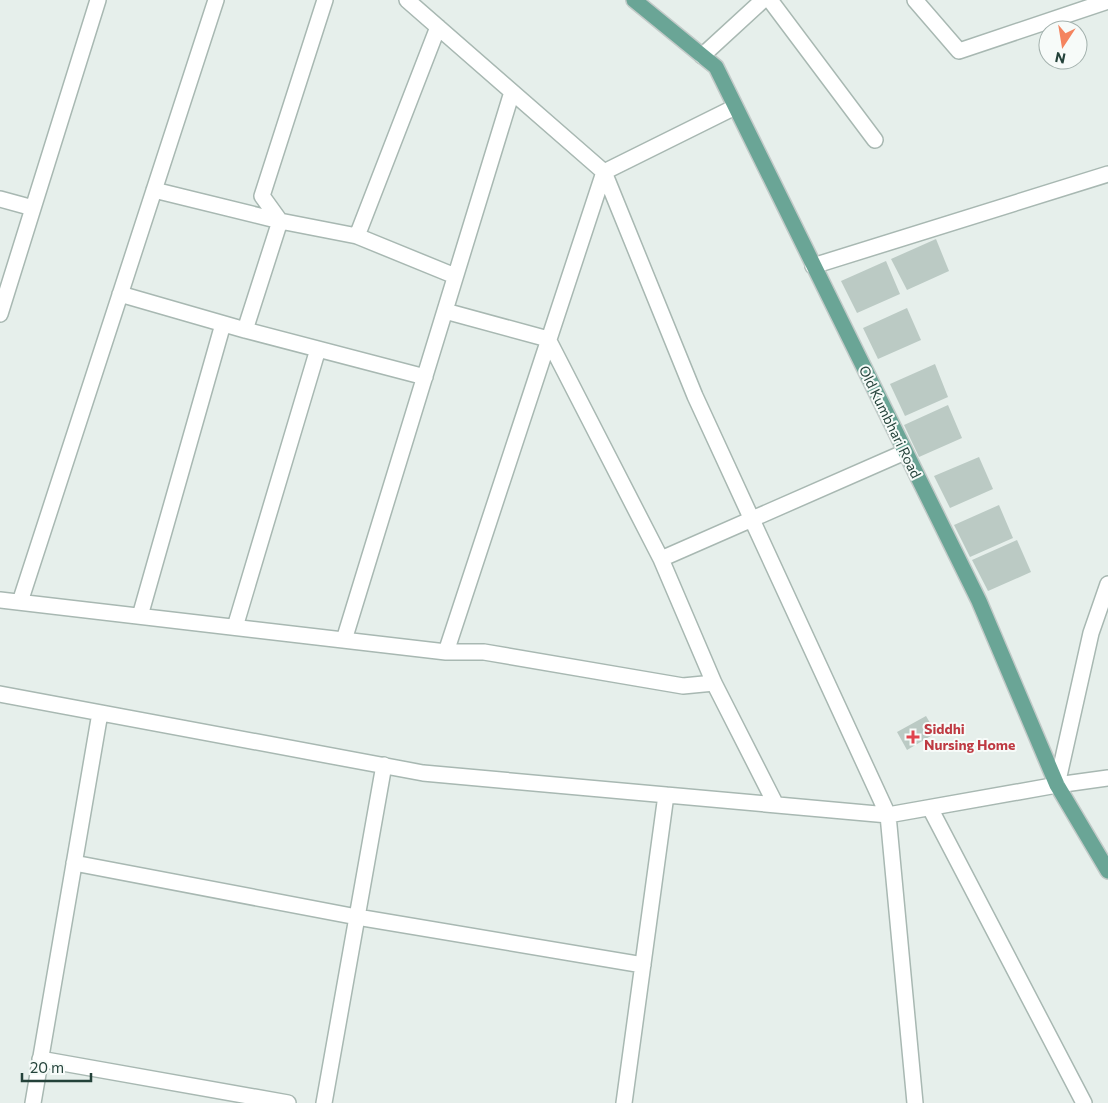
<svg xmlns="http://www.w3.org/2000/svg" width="1108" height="1103" viewBox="0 0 1108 1103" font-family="Commissioner,sans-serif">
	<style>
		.building { fill: #bbcac4 }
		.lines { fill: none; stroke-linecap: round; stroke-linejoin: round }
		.minor-casing { stroke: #a8b8b2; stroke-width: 18 }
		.major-casing { stroke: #c2cac8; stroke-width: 18 }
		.minor { stroke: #fff; stroke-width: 15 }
		.major { stroke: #6aa596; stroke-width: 15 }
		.health-dot { fill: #e0444e; stroke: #f7fbf9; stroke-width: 2 }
		.labels { text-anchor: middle; stroke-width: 4; stroke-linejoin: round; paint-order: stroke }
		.street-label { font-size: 14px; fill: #24423a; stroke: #f7fbf9 }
		.health-label { font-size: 14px; font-weight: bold; fill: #be3a42; stroke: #f7fbf9; text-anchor: start }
	</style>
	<rect width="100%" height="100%" fill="#e6efeb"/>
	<path class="building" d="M936,239l13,32 -42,19 -16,-31z
		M886,261l14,33 -43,19 -16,-32z
		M907,308l14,32 -43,19 -15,-31z
		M935,364l13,33 -43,19 -15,-32z
		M948,405l14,33 -43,19 -15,-32z
		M979,457l14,32 -43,19 -16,-32z
		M999,505l14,33 -43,19 -16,-32z
		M1017,540l14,32 -43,19 -16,-31z
		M926,716l10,17 -29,17 -10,-18z"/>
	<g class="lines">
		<defs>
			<path id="minor" d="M325,0l-63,196 18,25 77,15 98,40
				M407,0l197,172 91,224 193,419 27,288
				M770,0l105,140
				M915,0l44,51 149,-50
				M702,56l61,-56
				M154,190l126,31 -35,109
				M0,199l33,9
				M357,236l81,-209
				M813,266l295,-92
				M120,294l125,36 180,47
				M445,311l103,28 113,220 53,124 62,122
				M0,314l98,-314
				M661,559l244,-107
				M0,600l446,52 158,-480 131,-65
				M20,602l196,-602
				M140,616l83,-292
				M235,627l83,-278
				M344,640l168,-548
				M446,652h38l199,34 31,-3
				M0,694l423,79 465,42 169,-30 51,-7
				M1057,785l34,-152 17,-49
				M930,808l154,295
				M74,863l283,54 286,48
				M40,1059l248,44
				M33,1103l67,-390
				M324,1103l60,-338
				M624,1103l42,-308"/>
			<path id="major" d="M634,0l82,67 263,534 78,184 51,86"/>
		</defs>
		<use href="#minor" class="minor-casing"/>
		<use href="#major" class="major-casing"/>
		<use href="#minor" class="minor"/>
		<use href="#major" class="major"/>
	</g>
	<path class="health-dot" d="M910.5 729.5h5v5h5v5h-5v5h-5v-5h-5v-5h5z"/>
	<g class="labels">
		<g class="street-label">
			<text transform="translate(890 422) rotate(64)" y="5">Old Kumbhari Road</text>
		</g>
		<g class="health-label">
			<text x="924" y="734">Siddhi<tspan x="924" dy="16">Nursing Home</tspan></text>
		</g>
	</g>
	<g transform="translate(1063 45) rotate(192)"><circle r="24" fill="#f7fbf9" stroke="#a3b1ad"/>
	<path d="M0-4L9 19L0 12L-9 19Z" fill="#f4845f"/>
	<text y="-8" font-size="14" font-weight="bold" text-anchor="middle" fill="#24423a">N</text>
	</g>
	<path d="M22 1073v8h69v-8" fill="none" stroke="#24423a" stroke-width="2.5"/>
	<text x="30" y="1073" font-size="15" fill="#24423a" stroke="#f7fbf9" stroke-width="4" paint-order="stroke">20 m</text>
</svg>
